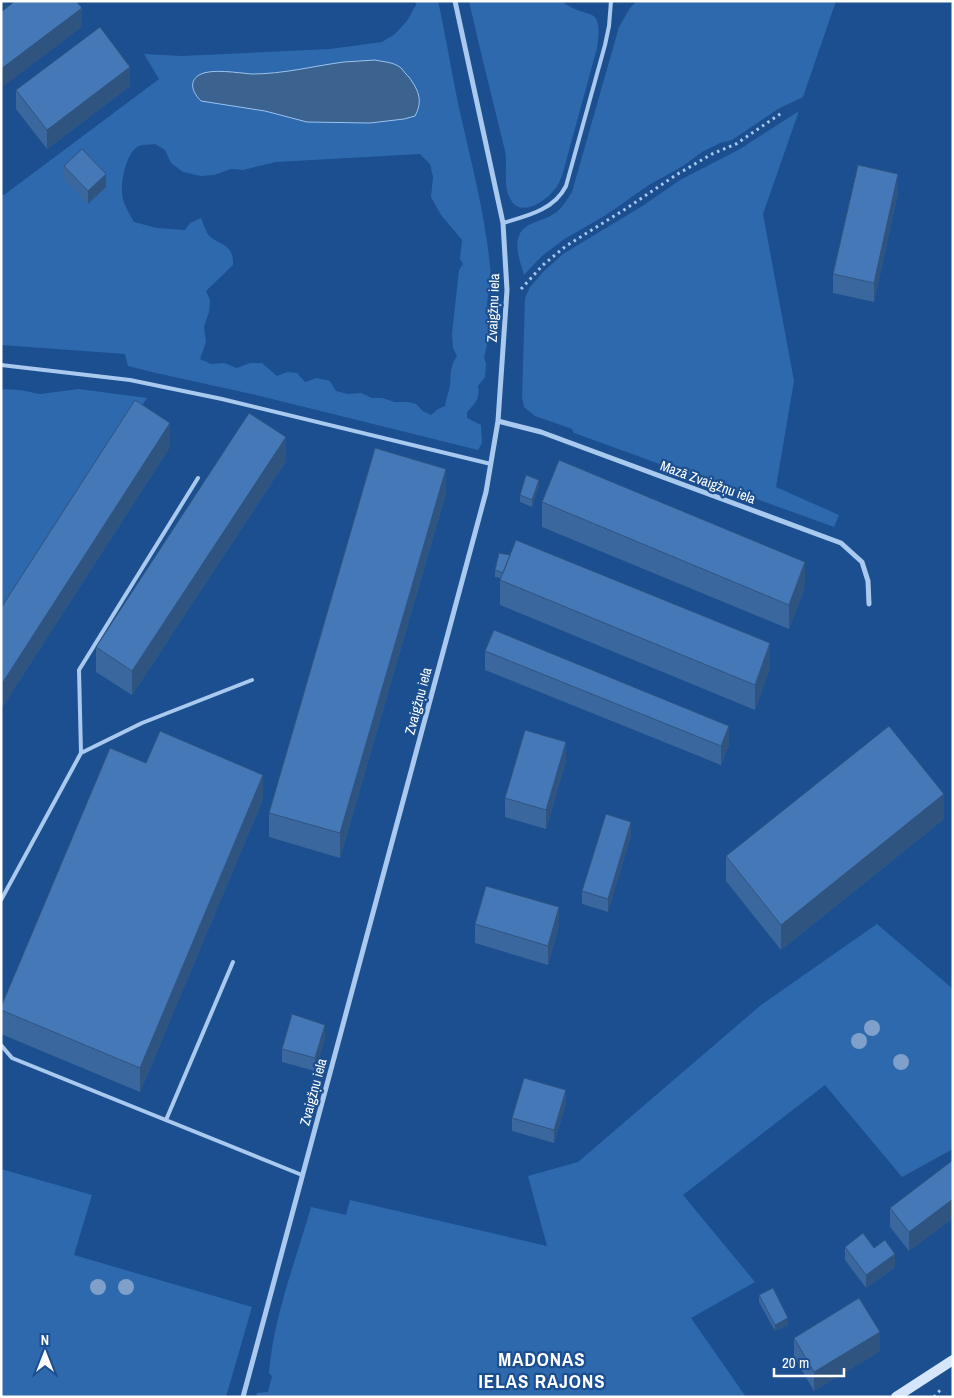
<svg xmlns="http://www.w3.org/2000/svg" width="954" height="1398" viewBox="0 0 954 1398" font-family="'Archivo Narrow',sans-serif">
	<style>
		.green { fill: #2e69ad; fill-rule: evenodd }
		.water { fill: #3c6290; stroke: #9cc4f0 }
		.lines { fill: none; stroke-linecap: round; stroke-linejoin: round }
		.path { stroke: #a9c9ee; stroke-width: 3; stroke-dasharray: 2.5 4; stroke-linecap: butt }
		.lane { stroke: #a9c9ee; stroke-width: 4 }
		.street { stroke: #a9c9ee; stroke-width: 5 }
		.secondary { stroke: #d6e6fa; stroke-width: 10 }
		.tree { fill: #7ea0ca }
		.wall { fill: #3a679d }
		.shaded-wall { fill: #305480 }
		.building { fill: #4478b7; stroke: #305480 }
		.labels { text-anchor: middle; stroke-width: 4.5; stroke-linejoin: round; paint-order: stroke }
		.street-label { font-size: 14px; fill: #fff; stroke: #1b4f8f }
		.district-label { font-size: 19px; font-weight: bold; letter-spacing: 1px; fill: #fff; stroke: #1b4f8f }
	</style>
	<rect width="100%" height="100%" fill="#1b4f8f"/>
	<path class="green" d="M415,1h23c9,40 15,81 24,120 13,56 27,112 30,169l-4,4 -1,12 3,3 -2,31 -4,18 2,5 -1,14 -7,9c2,12 -2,17 -11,26v6l14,7 1,18 -4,7 -222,-55 -100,-22 -28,-7 -3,-12 -124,-9v-150h3l155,-116 -15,-25 38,2 148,-7 52,-7 13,-8 12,-13 9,-16zM345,62l59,57 -35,4 -62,-1 -42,-11 -64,-10 12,-29 41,2 33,-2zM155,144l10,6 6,13 12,9 18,4 13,-1 17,-6 12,1 33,-8 144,-8 10,10 3,13 -2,20 10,18 21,25 -2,19 3,5 -4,6 -7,63 1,15 4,8c-7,10 -6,17 -7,29 -1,7 -4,13 -5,21l-7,3 -7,6 -8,-4 -7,-7 -8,-2h-13l-13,-4h-10l-11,-5 -13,1 -12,-3 -6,-10 -13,-3 -12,4 -8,-9 -10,-1 -10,4 -15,-13h-12l-13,5 -13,-5 -13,1 -11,-5 6,-17 -2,-15 5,-15 1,-12 -4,-9 27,-26c1,-24 -17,-19 -26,-32 -2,-5 -4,-10 -6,-15l-11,5 -5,7 -28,-2 -23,-6c-5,-9 -12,-20 -12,-30 -1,-12 5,-41 17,-46 5,-2 12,-1 16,-2z
		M469,1h93c25,21 42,0 35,47l-35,128c-2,4 -4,10 -7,13 -9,12 -34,29 -44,11 -9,-14 -3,-34 -6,-49 -12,-50 -25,-100 -36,-150z
		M637,1h199l-33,96 -25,12 -46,31 -12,3 -18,9 -19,14 -34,19 -43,30 -43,25 -21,16 -18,19c-3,-11 -10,-28 -5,-39 5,-14 22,-14 33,-21 10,-6 14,-14 20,-23l47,-165 11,-19z
		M799,111l-36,103 31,167 -18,106 63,28 -5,12 -260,-94 -2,-4 -37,-13 -11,-9 -2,-10 3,-99 5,-11 14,-16 19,-17 81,-49 36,-25 60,-31z
		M2,389l18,1 20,4 39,-5 68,9 -146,213z
		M877,924l76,65v160l-51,28 -77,-92 -142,110 72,87 -64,36 55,79h-490l1,-4 11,-1 4,-16 -3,-3c4,-55 27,-113 42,-166l35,8 4,-15 197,46 -19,-70 50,-14 183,-157z
		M1,1169l91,26 -18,60 178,52 -26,90h-225z"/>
	<path class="water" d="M375,60c9,2 19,2 26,8 3,3 5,7 8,9 10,14 14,24 6,39l-11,3 -34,4 -63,-1 -42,-11 -64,-10c-8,-8 -13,-19 -2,-26 11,-7 40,-2 53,-1 32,0 61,-8 92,-12 10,-1 21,-1 31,-2z"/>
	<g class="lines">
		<path class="path" d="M521,289l22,-24 23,-19 61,-38 49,-33 36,-21 24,-10 47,-32
			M934,1397l8,-9"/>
		<path class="lane" d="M503,223c24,-7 51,-13 63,-37l39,-141 4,-19 2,-25
			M1,365l129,15 92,19 269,65
			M81,753l61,-30 110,-43
			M1,900l80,-147 -2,-83 119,-192
			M1,1045l11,13 290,117
			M166,1120l67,-158"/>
		<path class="street" d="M498,421l43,11 300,111 21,19 6,19 1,23
			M243,1397l243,-905 12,-71 9,-131 -4,-67 -48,-222"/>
		<path class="secondary" d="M896,1397l57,-37"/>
	</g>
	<g class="tree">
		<circle cx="872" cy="1028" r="8"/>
		<circle cx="859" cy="1041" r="8"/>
		<circle cx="901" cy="1062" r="8"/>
		<circle cx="98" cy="1287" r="8"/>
		<circle cx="126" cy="1287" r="8"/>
	</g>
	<path class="wall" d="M130,86l-83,63 -31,-40v-19z
		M64,166l42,21 -18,17 -24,-25z
		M898,193l-24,109 -41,-9v-19z
		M170,447l-167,259 -2,-1v-97z
		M286,461l-154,234 -36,-23v-25z
		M539,486l-7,21 -12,-5v-7z
		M446,493l-106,365 -71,-21v-24z
		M542,502l263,85 -16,42 -247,-102z
		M499,553l271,115 -15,42 -255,-105v-27l-5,-1v-7z
		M485,651l244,94 -8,20 -236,-95z
		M566,761l-20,68 -41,-12v-19z
		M146,763l117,36 -123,293 -139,-58v-27z
		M944,819l-163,131 -55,-69v-25z
		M631,835l-23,77 -26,-8v-13z
		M475,924l84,2 -11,39 -73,-22z
		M325,1038l-10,33 -33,-9v-13z
		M566,1103l-12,40 -42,-12v-13z
		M953,1160v58l-44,33 -19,-24v-19z
		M845,1247l29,1 21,19 -29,21 -21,-28z
		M759,1295l29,30 -13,6 -16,-29z
		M794,1338l86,13 -66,40 -20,-34z"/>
	<path class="shaded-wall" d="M82,8v19l-81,61v-19z
		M130,67v19l-83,63v-19z
		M106,174v13l-18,17v-13z
		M898,174v19l-24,109v-19z
		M170,423v24l-167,259v-24z
		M286,437v24l-154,234v-24z
		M446,469v24l-106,365v-25z
		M539,480v6l-7,21v-7z
		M805,562v25l-16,42v-24z
		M770,643v25l-15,42v-25z
		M729,726v19l-8,20v-19z
		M566,742v19l-20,68v-19z
		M263,775v24l-123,293v-24z
		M944,794v25l-163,131v-25z
		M631,822v13l-23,77v-13z
		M559,907v19l-11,39v-19z
		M325,1025v13l-10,33v-13z
		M566,1090v13l-12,40v-13z
		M953,1199v19l-44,33v-19z
		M895,1254v13l-29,21v-13z
		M788,1318v7l-13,6v-6z
		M880,1332v19l-66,40v-19z"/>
	<path class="building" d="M15,1h61l6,7 -81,61v-57z
		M100,27l30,40 -83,63 -31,-40z
		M82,149l24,25 -18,17 -24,-25z
		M858,165l40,9 -24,109 -41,-9z
		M135,400l35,23 -167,259 -2,-1v-73z
		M249,413l37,24 -154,234 -36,-24z
		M375,448l71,21 -106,364 -71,-20z
		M559,460l246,102 -16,43 -247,-103z
		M526,475l13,5 -7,20 -12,-5z
		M516,540l254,103 -15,42 -255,-105z
		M499,553l11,2 -7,18 -8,-3z
		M494,630l235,96 -8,20 -236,-95z
		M889,726l55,68 -163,131 -55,-69z
		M525,730l41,12 -20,68 -41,-12z
		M160,731l103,44 -123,293 -139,-58v-3l109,-259 36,15z
		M606,814l25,8 -23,77 -26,-8z
		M486,886l73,21 -11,39 -73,-22z
		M292,1014l33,11 -10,33 -33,-9z
		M524,1078l42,12 -12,40 -42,-12z
		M953,1160v39l-44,33 -19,-24z
		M863,1233l11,15 11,-8 10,14 -29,21 -21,-28z
		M773,1288l15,30 -13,7 -16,-30z
		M859,1298l21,34 -66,40 -20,-34z"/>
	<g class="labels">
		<g class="street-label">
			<text transform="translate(493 308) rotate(-88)" y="5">Zvaigžņu iela</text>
			<text transform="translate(708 482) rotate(20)" y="5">Mazā Zvaigžņu iela</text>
			<text transform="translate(418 701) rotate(-75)" y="5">Zvaigžņu iela</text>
			<text transform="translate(313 1092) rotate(-75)" y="5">Zvaigžņu iela</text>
		</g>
		<g class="district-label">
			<text x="542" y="1366">MADONAS<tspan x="542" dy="22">IELAS RAJONS</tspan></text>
		</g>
	</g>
	<rect width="954" height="1398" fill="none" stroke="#ffffff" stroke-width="5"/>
	<g transform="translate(45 1353)" stroke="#1b4f8f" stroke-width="4" paint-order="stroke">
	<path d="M0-4L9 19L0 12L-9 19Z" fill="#ffffff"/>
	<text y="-8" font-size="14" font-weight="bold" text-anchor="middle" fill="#ffffff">N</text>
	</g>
	<path d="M774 1368v8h70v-8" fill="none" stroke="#ffffff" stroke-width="2.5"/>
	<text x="782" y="1368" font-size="15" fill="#ffffff" stroke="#1b4f8f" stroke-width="4" paint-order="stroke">20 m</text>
</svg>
